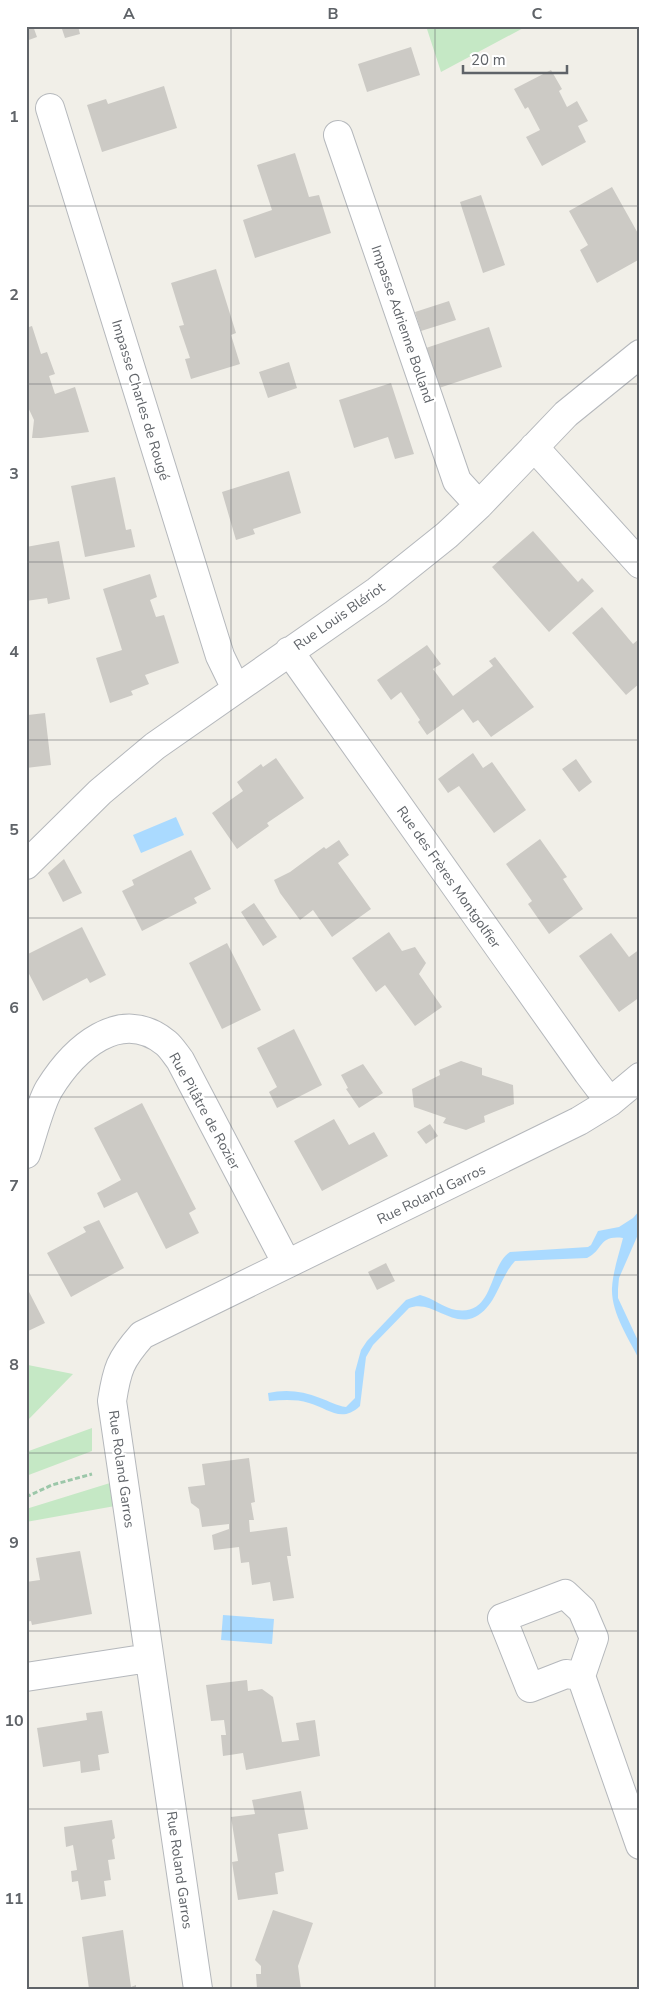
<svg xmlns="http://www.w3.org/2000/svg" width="666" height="2015" viewBox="0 0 666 2015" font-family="'Nunito Sans',sans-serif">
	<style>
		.green { fill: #c5e8c5 }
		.water { fill: #aadaff }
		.building { fill: #cccac5 }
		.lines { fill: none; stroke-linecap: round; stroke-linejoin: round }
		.street-casing { stroke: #b5b8bc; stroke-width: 30 }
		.path { stroke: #9cc7a9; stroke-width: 3; stroke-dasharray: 5 2.5; stroke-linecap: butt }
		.street { stroke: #fff; stroke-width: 28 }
		.grid { fill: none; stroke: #5f6368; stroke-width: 1; stroke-opacity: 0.55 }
		.labels { text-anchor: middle; stroke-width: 4.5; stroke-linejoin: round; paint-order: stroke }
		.street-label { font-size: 14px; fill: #5f6368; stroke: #fff }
		.neatline { fill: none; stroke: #5f6368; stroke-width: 2 }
		.grid-label { font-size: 16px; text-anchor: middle; font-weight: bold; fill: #5f6368 }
	</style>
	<rect width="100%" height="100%" fill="#f1efe8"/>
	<path class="green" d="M426,26h101l-86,46z
		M28,1365l45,9 -47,48v-55z
		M92,1428v23l-66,25v-24z
		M110,1483l5,23 -89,16v-13z"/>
	<path class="water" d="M176,817l8,18 -43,18 -8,-18z
		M640,1210v20l-21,48 -1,11v9l22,47v16c-11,-22 -29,-48 -28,-73 1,-17 7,-34 11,-50 -25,-3 -19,12 -36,20l-72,3c-16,17 -18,45 -40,56 -24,11 -43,-18 -66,-9l-36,37 -7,12 -6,49c-19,18 -32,2 -51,-3 -13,-4 -26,-3 -40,-2l-1,-8c18,-4 35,-2 52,5 9,3 17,8 26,9l9,-9v-26l6,-22 6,-9 39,-41 14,-5c13,3 24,13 36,15 39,6 32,-44 54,-58l78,-5 3,-2 7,-14 21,-4 14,-9z
		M223,1615l51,4 -2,25 -51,-4z"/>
	<path class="building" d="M26,26h7l4,11 -11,4z
		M61,26h17l2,8 -15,4z
		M411,47l9,28 -53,17 -9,-28z
		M551,70l11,19 -3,2 8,16 10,-6 11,20 -10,5 8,16 -44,24 -16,-29 14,-7 -12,-23 -3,2 -11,-20z
		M164,86l13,42 -75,24 -15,-47 19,-6 2,5z
		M295,153l14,44 10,-2 12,38 -76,25 -12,-38 29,-10 -15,-45z
		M612,187l28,50v22l-43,24 -17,-33 8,-5 -19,-34z
		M481,195l24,70 -22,8 -23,-71z
		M216,269l20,64 -5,2 9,29 -49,15 -6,-20 5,-1 -11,-32 5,-1 -13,-42z
		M449,301l7,19 -35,11 -6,-19z
		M27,321l2,6 3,-1 9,28 6,-2 8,22 -6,2 6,18 20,-7 14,45 -48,6h-9l2,-18 -8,-17z
		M489,327l13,40 -63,21 -13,-40z
		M289,362l8,26 -29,10 -9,-26z
		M391,383l23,71 -19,5 -7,-22 -34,11 -15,-48z
		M289,471l12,42 -48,16 2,5 -19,6 -14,-48z
		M115,477l11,53 5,-1 4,18 -50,10 -14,-71z
		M533,531l45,51 4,-4 12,13 -45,41 -57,-65z
		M59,541l11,58 -22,5 -1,-6 -21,3v-54z
		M150,574l7,23 -7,3 6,17 8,-2 15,48 -34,12 4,9 -18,7 2,4 -23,8 -14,-45 26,-8 -19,-61z
		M602,607l31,37 7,-6v45l-14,12 -54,-62z
		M427,645l14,19 -8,5 20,27 40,-30 -4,-5 6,-4 39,50 -43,30 -13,-17 -5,3 -10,-14 -36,26 -9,-13 2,-2 -19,-28 -10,8 -14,-20z
		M26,713l2,2 17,-2 6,52 -25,3z
		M473,753l10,15 9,-6 34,48 -32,23 -35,-47 -11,7 -10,-14z
		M276,758l28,40 -37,25 2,3 -32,23 -25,-36 31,-22 -6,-9 24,-18 2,3z
		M576,759l16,23 -13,10 -17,-23z
		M540,839l27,38 -4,2 20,30 -34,25 -21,-30 4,-3 -26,-37z
		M339,840l10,15 -11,8 33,46 -39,28 -19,-27 -13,10 -20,-27 -6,-13 16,-8 34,-25 2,2z
		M191,850l20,39 -17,9 3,5 -55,28 -20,-40 12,-6 -2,-5z
		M64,859l18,34 -19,9 -15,-29z
		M254,903l23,34 -14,9 -22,-34z
		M82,927l24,48 -16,8 -3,-5 -44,23 -17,-33v-13z
		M389,932l13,19 13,-4 11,16 -7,11 23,33 -27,19 -30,-41 -9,7 -24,-34z
		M611,933l18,24 11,-8v48l-21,15 -40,-56z
		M227,943l34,67 -39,19 -33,-66z
		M294,1029l28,56 -45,23 -8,-16 8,-5 -20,-39z
		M461,1061l21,7v7l31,10 1,19 -30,12 1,6 -19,8 -23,-7 3,-5 -32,-11 -2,-18 28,-14 -1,-5z
		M363,1064l20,29 -24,15 -13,-19 2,-1 -7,-13z
		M142,1103l54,106 -7,4 10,20 -33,16 -29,-57 -33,16 -7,-15 24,-13 -27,-52z
		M334,1119l15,26 25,-13 14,24 -66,35 -28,-50z
		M430,1124l8,12 -12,8 -9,-12z
		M99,1220l25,48 -53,29 -24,-44 39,-21 -3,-5z
		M386,1263l9,18 -18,9 -9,-18z
		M26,1286l19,37 -19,9z
		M249,1458l6,44 -4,1 3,17h-5l1,12 37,-5 4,29h-4l7,42 -21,3 -3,-19 -18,3 -3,-23 -8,1 -2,-16 -25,3 -2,-15 17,-6v-5l-27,3 -3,-18 -8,-6 -3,-16 17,-2 -3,-21z
		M80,1551l12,63 -60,11 -1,-4 -5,1v-40l14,-2 -4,-22z
		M247,1680l1,11 14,-2 11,8 9,45 17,-2 -3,-17 19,-3 5,36 -74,14 -3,-17 -20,3 -2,-21h5l-2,-15 -13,1 -5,-36z
		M102,1711l7,42 -11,2 2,15 -19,3 -1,-12 -37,6 -6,-39 50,-8 -1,-7z
		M301,1791l7,38 -30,5 6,37 -9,2 3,21 -40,6 -6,-38 6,-1 -7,-44 24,-3 -3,-14z
		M112,1820l3,18 -3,2 3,19 -7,1 3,20 -7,1 2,15 -25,4 -3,-19 -6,1 -1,-11 6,-1 -4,-25 -7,2 -2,-20z
		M273,1910l40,13 -15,43 3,23h-44l-1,-15h5v-8l-6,-6z
		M123,1930l8,57 5,-2v4h-47l-7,-52z"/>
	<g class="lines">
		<defs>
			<path id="street" d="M50,108l170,548 16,33
				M338,135l119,346 22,24
				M534,447l106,117
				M289,651l299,422 22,29
				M26,865l74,-73 55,-46 222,-155 70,-56 32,-30 87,-91 74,-60
				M26,1154c6,-17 14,-50 23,-65 24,-39 71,-84 117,-46 5,4 10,12 14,17l107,204
				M581,1676l-15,-2 -36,14 -28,-70 63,-24 17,16 12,28 -13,38 59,169
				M26,1677l123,-19
				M198,1989l-86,-588c5,-32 8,-41 30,-66l437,-214 31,-19 30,-25"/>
		</defs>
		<use href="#street" class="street-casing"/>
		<path class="path" d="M26,1497l26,-12 40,-11"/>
		<use href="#street" class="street"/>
	</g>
	<path class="grid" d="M231,26v1963M435,26v1963M26,206h614M26,384h614M26,562h614M26,740h614M26,918h614M26,1097h614M26,1275h614M26,1453h614M26,1631h614M26,1809h614"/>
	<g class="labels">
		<g class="street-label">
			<text transform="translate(403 324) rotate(71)" y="5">Impasse Adrienne Bolland</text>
			<text transform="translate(141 400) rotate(73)" y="5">Impasse Charles de Rougé</text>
			<text transform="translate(339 616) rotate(-35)" y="5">Rue Louis Blériot</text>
			<text transform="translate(449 877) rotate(55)" y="5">Rue des Frères Montgolfier</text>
			<text transform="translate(205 1111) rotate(61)" y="5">Rue Pilâtre de Rozier</text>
			<text transform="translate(431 1194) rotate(-26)" y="5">Rue Roland Garros</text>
			<text transform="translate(122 1469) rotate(82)" y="5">Rue Roland Garros</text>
			<text transform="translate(180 1870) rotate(82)" y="5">Rue Roland Garros</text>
		</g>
	</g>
	<rect width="666" height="2015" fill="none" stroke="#ffffff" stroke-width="55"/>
	<path d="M463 65v8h104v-8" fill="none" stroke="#5f6368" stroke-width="2.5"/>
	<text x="471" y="65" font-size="15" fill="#5f6368" stroke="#ffffff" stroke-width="4" paint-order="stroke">20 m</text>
	<rect x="28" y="28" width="610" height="1960" class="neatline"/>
	<g class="grid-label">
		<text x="129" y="19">A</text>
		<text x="333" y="19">B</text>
		<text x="537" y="19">C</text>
		<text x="14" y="122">1</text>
		<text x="14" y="300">2</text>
		<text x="14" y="479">3</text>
		<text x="14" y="657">4</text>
		<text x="14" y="835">5</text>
		<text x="14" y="1013">6</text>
		<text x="14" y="1191">7</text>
		<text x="14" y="1370">8</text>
		<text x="14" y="1548">9</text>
		<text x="14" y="1726">10</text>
		<text x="14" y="1904">11</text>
	</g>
</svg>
